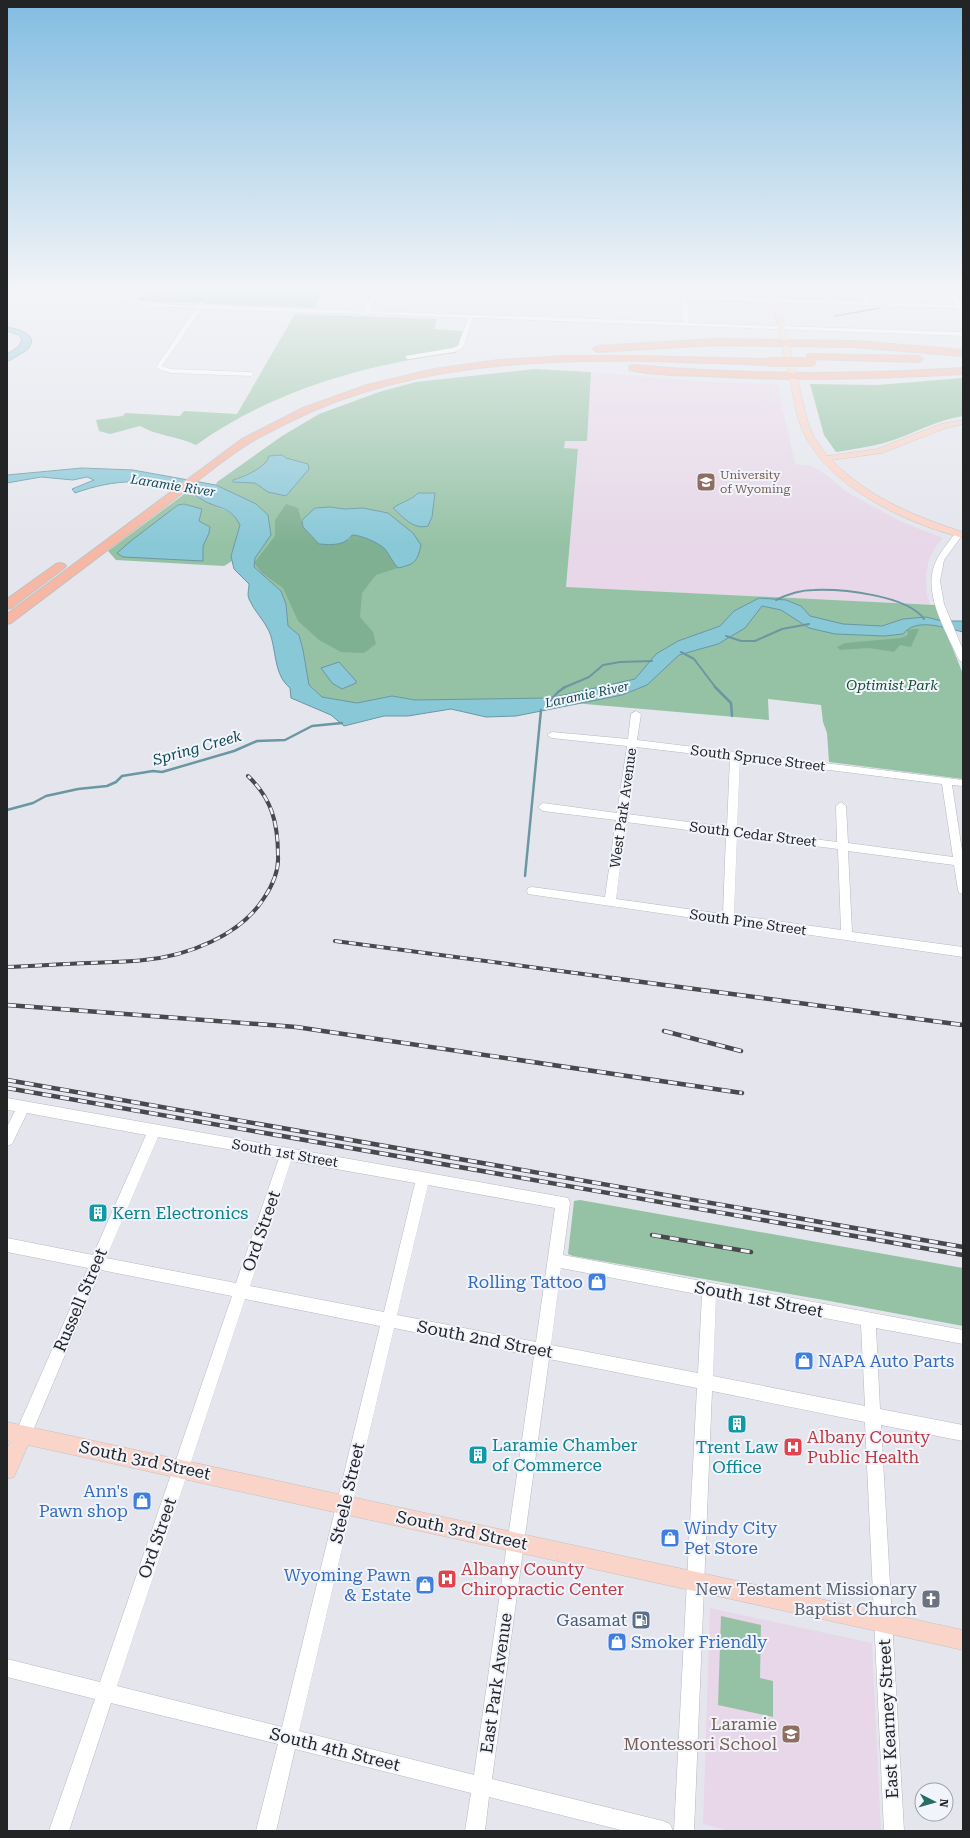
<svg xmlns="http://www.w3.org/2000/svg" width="970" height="1838" viewBox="0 0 970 1838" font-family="'Roboto Serif',serif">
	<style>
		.education { fill: #e7d7e8 }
		.green { fill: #95c2a5 }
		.forest { fill: #80b092 }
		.water { fill: #89c8d7; stroke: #6a97a2 }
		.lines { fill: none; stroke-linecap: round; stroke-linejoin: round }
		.stream-far2 { stroke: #6a97a2; stroke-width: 1.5 }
		.stream-far1 { stroke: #6a97a2; stroke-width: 2 }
		.stream { stroke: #6a97a2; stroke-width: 2.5 }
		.minor-casing { stroke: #b7b9c0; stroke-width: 1 }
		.major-casing { stroke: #c1c2c2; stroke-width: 1 }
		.highway-casing { stroke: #c1c2c2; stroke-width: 2 }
		.minor { fill: #fff; fill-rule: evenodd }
		.major { fill: #fad4c8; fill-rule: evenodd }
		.highway { fill: #f6b7a4; fill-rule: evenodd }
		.rail-far1-casing { stroke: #48494c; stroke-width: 4 }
		.rail-casing { stroke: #48494c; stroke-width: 4.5 }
		.rail-far1 { stroke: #f2f4fb; stroke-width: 2.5; stroke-dasharray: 7; stroke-linecap: butt }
		.rail { stroke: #f2f4fb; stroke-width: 3; stroke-dasharray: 9; stroke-linecap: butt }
		.highway-bridge-casing { stroke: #c1c2c2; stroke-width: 10; stroke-linecap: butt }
		.highway-bridge { stroke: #f6b7a4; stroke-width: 9 }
		.labels { text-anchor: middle; stroke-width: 4; stroke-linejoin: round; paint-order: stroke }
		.far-education-label { font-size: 12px; fill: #785e54; stroke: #f2f4fb; text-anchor: start }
		.far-water-label { font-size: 13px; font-style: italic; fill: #0f4853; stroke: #f2f4fb }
		.park-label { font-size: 14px; font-style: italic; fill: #144e30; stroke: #f2f4fb }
		.street-label { font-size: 14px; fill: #232426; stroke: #f2f4fb }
		.water-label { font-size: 15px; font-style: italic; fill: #0f4853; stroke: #f2f4fb }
		.near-culture-label { font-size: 17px; fill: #0d838f; stroke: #f2f4fb; text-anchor: start }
		.near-street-label { font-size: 17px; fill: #232426; stroke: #f2f4fb }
		.near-shop-label { font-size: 17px; fill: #366cbe; stroke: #f2f4fb; text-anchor: end }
		.near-health-label { font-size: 17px; fill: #be3a42; stroke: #f2f4fb; text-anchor: start }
		.near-worship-label { font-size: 17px; fill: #5b616d; stroke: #f2f4fb; text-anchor: end }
		.near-service-label { font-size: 17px; fill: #4e5e75; stroke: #f2f4fb; text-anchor: end }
		.near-education-label { font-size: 17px; fill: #785e54; stroke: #f2f4fb; text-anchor: end }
	</style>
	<rect width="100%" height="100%" fill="#e5e6ed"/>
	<path class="education" d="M380,287h127l-2,8 -126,-6z
		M591,372l115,10 71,2 18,80 17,2 12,7 23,19 29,16 26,14 41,16 -6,7 -8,14 -3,17 1,19 3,10 -364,-18 12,-137 -14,-2 1,-7h22z
		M710,1608l162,35 9,188h-150l-28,-7z"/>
	<path class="green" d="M148,287h177l-11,21 -178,-7z
		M295,314l142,5 -3,10 29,2 -7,22c-91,11 -184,38 -260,92 -18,-9 -39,-9 -56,-19l-30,8 -11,-3 -3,-11 27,-4 2,-3 55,3 4,-5 53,3z
		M535,369l56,3 -4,69h-22l-1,7 14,1 -12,138 369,18 28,69v105l-134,-17 -2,-29 -4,-11 -2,-17 -53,-6 1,21 -184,-16 -28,-5v-2l-51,3h-91l-23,-4 -35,7 -35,-6 -13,-12 -6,-35 -4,-15 -11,-9 -2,-22 -5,-13 -27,-24 1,-9 11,-16 -50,-57 1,-3 65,-46 37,-22 60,-22 37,-10z
		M963,378v38c-28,4 -49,18 -76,26 -16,5 -34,7 -51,10l-12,-17 -14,-51 67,1z
		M187,492l48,23 5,10 -9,30 1,6 -8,5 -108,-6 -8,-9z
		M580,1200l383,68v58l-139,-26 -251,-44 -5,-2 6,-53z
		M721,1616l40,9 -1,53 13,3v36l-55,-12z"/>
	<path class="forest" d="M286,504l12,4 5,19 46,13 3,-5c9,0 27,7 33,14 5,7 7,12 13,19l-22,7 -14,18 -2,24 13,15 3,12 -12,9 -23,-1 -22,-12 -21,-19 -15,-33 -21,-15 -8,-10 21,-27v-16z
		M913,629h6l-8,18 -11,-2 -6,7 -25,-4 -29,2 -3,-3 8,-4 56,-5 7,-3 -1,-5z"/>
	<path class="water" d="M7,327c12,2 34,8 20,23l-20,12v-8l12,-8 3,-6 -3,-5 -12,-4z
		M282,455l4,3 22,6 1,5 -23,27 -18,-4 -13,-9 -22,-1v-2c11,-3 34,-13 36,-24z
		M82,468l51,2 83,15 40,19 12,11 3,20 -16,23 -1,9 27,24 5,13 2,22 11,9 4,15 6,35 13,12 35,6 35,-7 23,4 135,-2 85,-19 21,-25 22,-13 42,-15 14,-15 25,-13 27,2 15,6 9,10 33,8 39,2 21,-7 23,-2 16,4h21v11c-18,-4 -47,-15 -60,2l-18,2 -50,-2 -26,-6 -28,-18 -19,-4 -17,22 -27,16 -39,11 -32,30 -25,10 -106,21 -30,1 -35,-8 -43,7h-24l-40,10 -13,-11 -40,-17 -1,-10c-17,-14 -13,-38 -21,-57 -5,-11 -15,-20 -20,-32 -2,-4 0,-11 0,-15l-15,-15 -3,-13 9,-31c-9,-17 -18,-16 -34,-23 -5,-3 -10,-7 -16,-9 -39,-16 -76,-14 -115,0l-3,-4 22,-9 -7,-3 -14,3 -32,-3 -34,6v-8z
		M418,493h17l-3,24 -4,9c-15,4 -25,-9 -35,-18 8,-6 19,-8 25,-15z
		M184,504l18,5 -3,12 11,6 -1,6 -6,13v15l-80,-4 -6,-4 15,-13 46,-35z
		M330,507l14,2 19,-1 25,5 25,20 8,12c-4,17 -6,19 -23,23 -6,-7 -8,-12 -13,-19 -6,-6 -24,-14 -33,-14 -8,11 -20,10 -33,9l-16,-17 -1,-7 13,-12z
		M339,662l17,19v2l-14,6 -10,-6 -11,-15z"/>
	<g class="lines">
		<path class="stream-far2" d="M835,316l45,-8"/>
		<path class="stream-far1" d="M776,600c12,-6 25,-10 38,-10 28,-1 93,5 110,29
			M726,636l15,5h14l27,-12 27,-5
			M681,652l13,7 22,29
			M563,688l26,-11 14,-12 17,-3 32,-1"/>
		<path class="stream" d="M715,687l16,16 1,13
			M550,701l8,-9 7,-5
			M7,810l26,-7 13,-7 32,-7 29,-3 9,-4 6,-6 31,-5 9,1 72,-21 23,-10 28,-1 27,-14 30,-3
			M525,876l16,-166"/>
		<defs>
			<path id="minor" d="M104,287c10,-1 16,7 25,11 9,4 58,9 68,7 2,0 3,-2 5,-3l3,2 -1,1 160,6 10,-24h6l-11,24 314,11 -2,-35h6v8l178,7 -6,-15h6l5,15 85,3 -9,-18h6l9,18h2v9h-3l-3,-6 -270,-9 2,24 274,9v4l-490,-18 -10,30 -9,4 -46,7 -2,-1v-2l47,-8 5,-2 10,-28 -100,-4 -3,2 -3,-2 -160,-5 -40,57 9,3 80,3 3,2 -3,2 -80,-3 -10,-3 -5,-3 40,-59c-31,-1 -68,1 -92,-21z
				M956,532h6l1,2 -19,26 -4,21 4,23 19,46v13l-4,-3c-12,-27 -35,-63 -25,-94 5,-13 14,-23 22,-34z
				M636,711l5,3 -4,26 326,40v6l-11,-1 11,72v37l-4,-1 -1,-3 -4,-25 -106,-14 4,81 111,15v10l-435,-63 -1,-3 1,-3 4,-1 73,10 11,-77 -73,-9 -5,-4 5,-4 74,10 10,-67 -75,-8 -5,-3 5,-3 76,7 3,-25zM636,747l94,11 -3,69 -100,-13zM740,759l202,25 11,73 -105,-14 -2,-37 -5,-4 -5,4 1,36 -100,-13zM626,822l100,13 -3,79 -107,-15zM737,836l101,13 3,81 -107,-15z
				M7,1098l556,99 5,1 2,5 -7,52 400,75v14l-87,-16 4,81 83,16v16l-82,-16 23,406h-20l-19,-409 -153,-31 -18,440h-20l23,-443 -148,-29 -57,420 171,42 7,3 3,7h-48l-136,-34 -4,34h-20l6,-38 -176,-44 -19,82h-20l22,-87 -167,-41 -42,128h-20l46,-132 -88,-22v-18l93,23 132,-386 -131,-26 -72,170 -6,2 -6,-2 -2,-6 73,-166 -81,-16v-14l86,17 53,-120 -119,-22 -15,31 -5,2v-19l8,-16 -8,-1zM158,1137l121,21 -43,125 -130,-25zM291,1161l124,22 -31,129 -134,-26zM428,1185l127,23 -19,134 -139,-27zM561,1268l141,27 -4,78 -147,-28zM716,1297l145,28 4,81 -152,-30zM245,1299l135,27 -98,401 -165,-41zM394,1328l140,28 -60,419 -175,-44z"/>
			<path id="major" d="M769,287h6l33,136 6,14 13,19 50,-7 64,-25 22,-4v4l-17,4 -64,25 -50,7c35,37 84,57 131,72v6c-58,-15 -137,-52 -161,-109 -7,-17 -9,-35 -13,-53 -7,-30 -13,-59 -20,-89z
				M7,1422l956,208v20l-935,-205 -14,32 -7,2v-30l3,-8 -3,-1z"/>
			<path id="highway" d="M715,339l140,2 108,9v6l-108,-9 -140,-2 -118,7 -4,-3 4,-3z
				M810,354l109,2 4,3 -4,3 -112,-3v-4z
				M566,356h66l136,3 4,3 -4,3c-162,-6 -335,-17 -483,59 -12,7 -26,12 -37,20 -27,17 -52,38 -77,58 -53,40 -106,80 -160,121l-4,1v-10l235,-175 61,-31 64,-23 67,-16 65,-9z
				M633,365c110,10 220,10 330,3v6c-86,5 -172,7 -258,2 -24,-1 -51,0 -75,-6l-1,-2 1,-2z
				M60,563l4,1 2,2 -2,2 -53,40 -4,1v-10l49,-35z"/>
		</defs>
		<use href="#minor" class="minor-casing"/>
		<use href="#major" class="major-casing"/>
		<use href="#highway" class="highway-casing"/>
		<use href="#minor" class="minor"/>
		<use href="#major" class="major"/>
		<use href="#highway" class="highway"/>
		<defs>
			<path id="rail-far1" d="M335,941l285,38
				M7,967c27,-1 55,-3 82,-4 18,-1 37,-1 55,-3 43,-4 96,-24 120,-62 8,-12 15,-27 14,-42 0,-33 -6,-57 -30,-80"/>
			<path id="rail" d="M612,978l351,47
				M7,1005l289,22 446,66
				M664,1031l77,20
				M7,1080l956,167
				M7,1088l956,167
				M652,1235l99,17"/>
		</defs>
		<use href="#rail-far1" class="rail-far1-casing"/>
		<use href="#rail" class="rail-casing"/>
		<use href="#rail-far1" class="rail-far1"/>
		<use href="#rail" class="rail"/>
		<defs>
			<path id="highway-bridge" d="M768,362h44"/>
		</defs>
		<use href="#highway-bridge" class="highway-bridge-casing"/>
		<use href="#highway-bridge" class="highway-bridge"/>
	</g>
	<linearGradient id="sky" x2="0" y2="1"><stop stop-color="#82bce1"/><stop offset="0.53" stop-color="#f3f4f7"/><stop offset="1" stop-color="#f3f4f7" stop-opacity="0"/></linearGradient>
	<rect width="970" height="544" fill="url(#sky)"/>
	<defs>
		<symbol id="university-square" viewBox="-11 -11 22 22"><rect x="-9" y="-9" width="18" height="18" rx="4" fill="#8d6e63" stroke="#f2f4fb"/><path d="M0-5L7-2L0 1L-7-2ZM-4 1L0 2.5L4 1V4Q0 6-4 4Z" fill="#fff"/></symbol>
		<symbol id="building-square" viewBox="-11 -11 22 22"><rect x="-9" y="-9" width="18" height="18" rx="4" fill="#0f9aa8" stroke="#f2f4fb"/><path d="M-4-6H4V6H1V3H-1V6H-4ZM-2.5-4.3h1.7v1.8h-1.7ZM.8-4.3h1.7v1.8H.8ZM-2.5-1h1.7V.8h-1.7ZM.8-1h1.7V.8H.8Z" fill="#fff"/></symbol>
		<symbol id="shop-square" viewBox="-11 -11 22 22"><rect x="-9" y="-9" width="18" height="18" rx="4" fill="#3f7fe0" stroke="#f2f4fb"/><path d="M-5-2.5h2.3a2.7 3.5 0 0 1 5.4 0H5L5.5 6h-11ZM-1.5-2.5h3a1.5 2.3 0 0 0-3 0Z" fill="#fff"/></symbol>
		<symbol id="hospital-square" viewBox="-11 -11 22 22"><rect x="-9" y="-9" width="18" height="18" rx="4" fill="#e0444e" stroke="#f2f4fb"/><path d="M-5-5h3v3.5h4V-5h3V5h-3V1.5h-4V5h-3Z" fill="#fff"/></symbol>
		<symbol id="church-square" viewBox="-11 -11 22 22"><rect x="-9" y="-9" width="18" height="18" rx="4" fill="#6b7280" stroke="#f2f4fb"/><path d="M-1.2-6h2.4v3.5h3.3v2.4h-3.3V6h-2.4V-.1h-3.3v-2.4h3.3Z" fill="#fff"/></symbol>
		<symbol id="fuel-square" viewBox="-11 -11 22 22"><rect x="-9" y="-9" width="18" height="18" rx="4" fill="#5c6f8a" stroke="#f2f4fb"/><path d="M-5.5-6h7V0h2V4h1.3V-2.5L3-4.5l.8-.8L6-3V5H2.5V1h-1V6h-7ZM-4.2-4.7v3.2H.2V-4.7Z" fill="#fff"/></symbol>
		<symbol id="school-square" viewBox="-11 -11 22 22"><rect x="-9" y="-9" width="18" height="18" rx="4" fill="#8d6e63" stroke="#f2f4fb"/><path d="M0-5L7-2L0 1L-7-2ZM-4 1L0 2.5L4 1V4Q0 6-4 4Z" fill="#fff"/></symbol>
	</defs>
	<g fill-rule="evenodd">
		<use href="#university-square" x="695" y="471" width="22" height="22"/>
		<use href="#building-square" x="87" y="1202" width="22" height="22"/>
		<use href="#shop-square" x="586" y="1271" width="22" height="22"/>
		<use href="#shop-square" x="793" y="1350" width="22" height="22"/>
		<use href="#building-square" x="726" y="1413" width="22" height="22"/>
		<use href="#hospital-square" x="782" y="1436" width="22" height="22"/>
		<use href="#building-square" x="467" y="1444" width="22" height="22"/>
		<use href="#shop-square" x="131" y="1490" width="22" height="22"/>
		<use href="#shop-square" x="659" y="1527" width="22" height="22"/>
		<use href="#hospital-square" x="436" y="1568" width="22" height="22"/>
		<use href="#shop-square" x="414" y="1574" width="22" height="22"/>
		<use href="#church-square" x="920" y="1588" width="22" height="22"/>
		<use href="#fuel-square" x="630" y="1609" width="22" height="22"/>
		<use href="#shop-square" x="606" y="1631" width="22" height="22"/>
		<use href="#school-square" x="780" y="1723" width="22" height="22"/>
	</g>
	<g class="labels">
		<g class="far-education-label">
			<text x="720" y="479">University<tspan x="720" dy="14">of Wyoming</tspan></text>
		</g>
		<g class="far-water-label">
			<text transform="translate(173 485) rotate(9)" y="5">Laramie River</text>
			<text transform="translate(587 694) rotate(-12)" y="5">Laramie River</text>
		</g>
		<g class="park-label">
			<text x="892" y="690">Optimist Park</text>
		</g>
		<g class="street-label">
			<text transform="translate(758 758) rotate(7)" y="5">South Spruce Street</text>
			<text transform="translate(623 808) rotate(-82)" y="5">West Park Avenue</text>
			<text transform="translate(753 834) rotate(7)" y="5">South Cedar Street</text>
			<text transform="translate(748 922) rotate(8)" y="5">South Pine Street</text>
			<text transform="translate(285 1153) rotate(10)" y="5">South 1st Street</text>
		</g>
		<g class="water-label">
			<text transform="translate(197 748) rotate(-16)" y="5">Spring Creek</text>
		</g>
		<g class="near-culture-label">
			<text x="112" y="1219">Kern Electronics</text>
			<text x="492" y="1451">Laramie Chamber<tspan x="492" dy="20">of Commerce</tspan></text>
			<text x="737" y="1453" text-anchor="middle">Trent Law<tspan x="737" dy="20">Office</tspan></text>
		</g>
		<g class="near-street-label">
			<text transform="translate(261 1231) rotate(-71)" y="6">Ord Street</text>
			<text transform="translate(759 1299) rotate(11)" y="6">South 1st Street</text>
			<text transform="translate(80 1300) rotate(-67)" y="6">Russell Street</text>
			<text transform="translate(485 1339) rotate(11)" y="6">South 2nd Street</text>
			<text transform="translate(145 1460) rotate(12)" y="6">South 3rd Street</text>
			<text transform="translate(347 1493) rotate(-77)" y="6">Steele Street</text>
			<text transform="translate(462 1530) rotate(12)" y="6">South 3rd Street</text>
			<text transform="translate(157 1538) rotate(-71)" y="6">Ord Street</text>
			<text transform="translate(496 1683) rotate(-82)" y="6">East Park Avenue</text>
			<text transform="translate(888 1719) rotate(-93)" y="6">East Kearney Street</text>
			<text transform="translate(335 1749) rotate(14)" y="6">South 4th Street</text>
		</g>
		<g class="near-shop-label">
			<text x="583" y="1288">Rolling Tattoo</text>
			<text x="818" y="1367" text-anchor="start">NAPA Auto Parts</text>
			<text x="128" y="1497">Ann's<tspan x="128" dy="20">Pawn shop</tspan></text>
			<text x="684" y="1534" text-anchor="start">Windy City<tspan x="684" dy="20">Pet Store</tspan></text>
			<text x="411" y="1581">Wyoming Pawn<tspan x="411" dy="20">&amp; Estate</tspan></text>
			<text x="631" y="1648" text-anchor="start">Smoker Friendly</text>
		</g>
		<g class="near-health-label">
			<text x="807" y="1443">Albany County<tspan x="807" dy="20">Public Health</tspan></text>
			<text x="461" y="1575">Albany County<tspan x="461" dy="20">Chiropractic Center</tspan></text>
		</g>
		<g class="near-worship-label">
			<text x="917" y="1595">New Testament Missionary<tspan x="917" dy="20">Baptist Church</tspan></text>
		</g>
		<g class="near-service-label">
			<text x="627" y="1626">Gasamat</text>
		</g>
		<g class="near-education-label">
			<text x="777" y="1730">Laramie<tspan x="777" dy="20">Montessori School</tspan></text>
		</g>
	</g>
	<rect width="970" height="1838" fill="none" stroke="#232426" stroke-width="16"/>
	<g transform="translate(934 1802) rotate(96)"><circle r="19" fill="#f2f4fb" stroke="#9fa1a6"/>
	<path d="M0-3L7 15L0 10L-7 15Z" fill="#266d63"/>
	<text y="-6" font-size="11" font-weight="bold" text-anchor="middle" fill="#232426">N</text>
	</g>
</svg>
